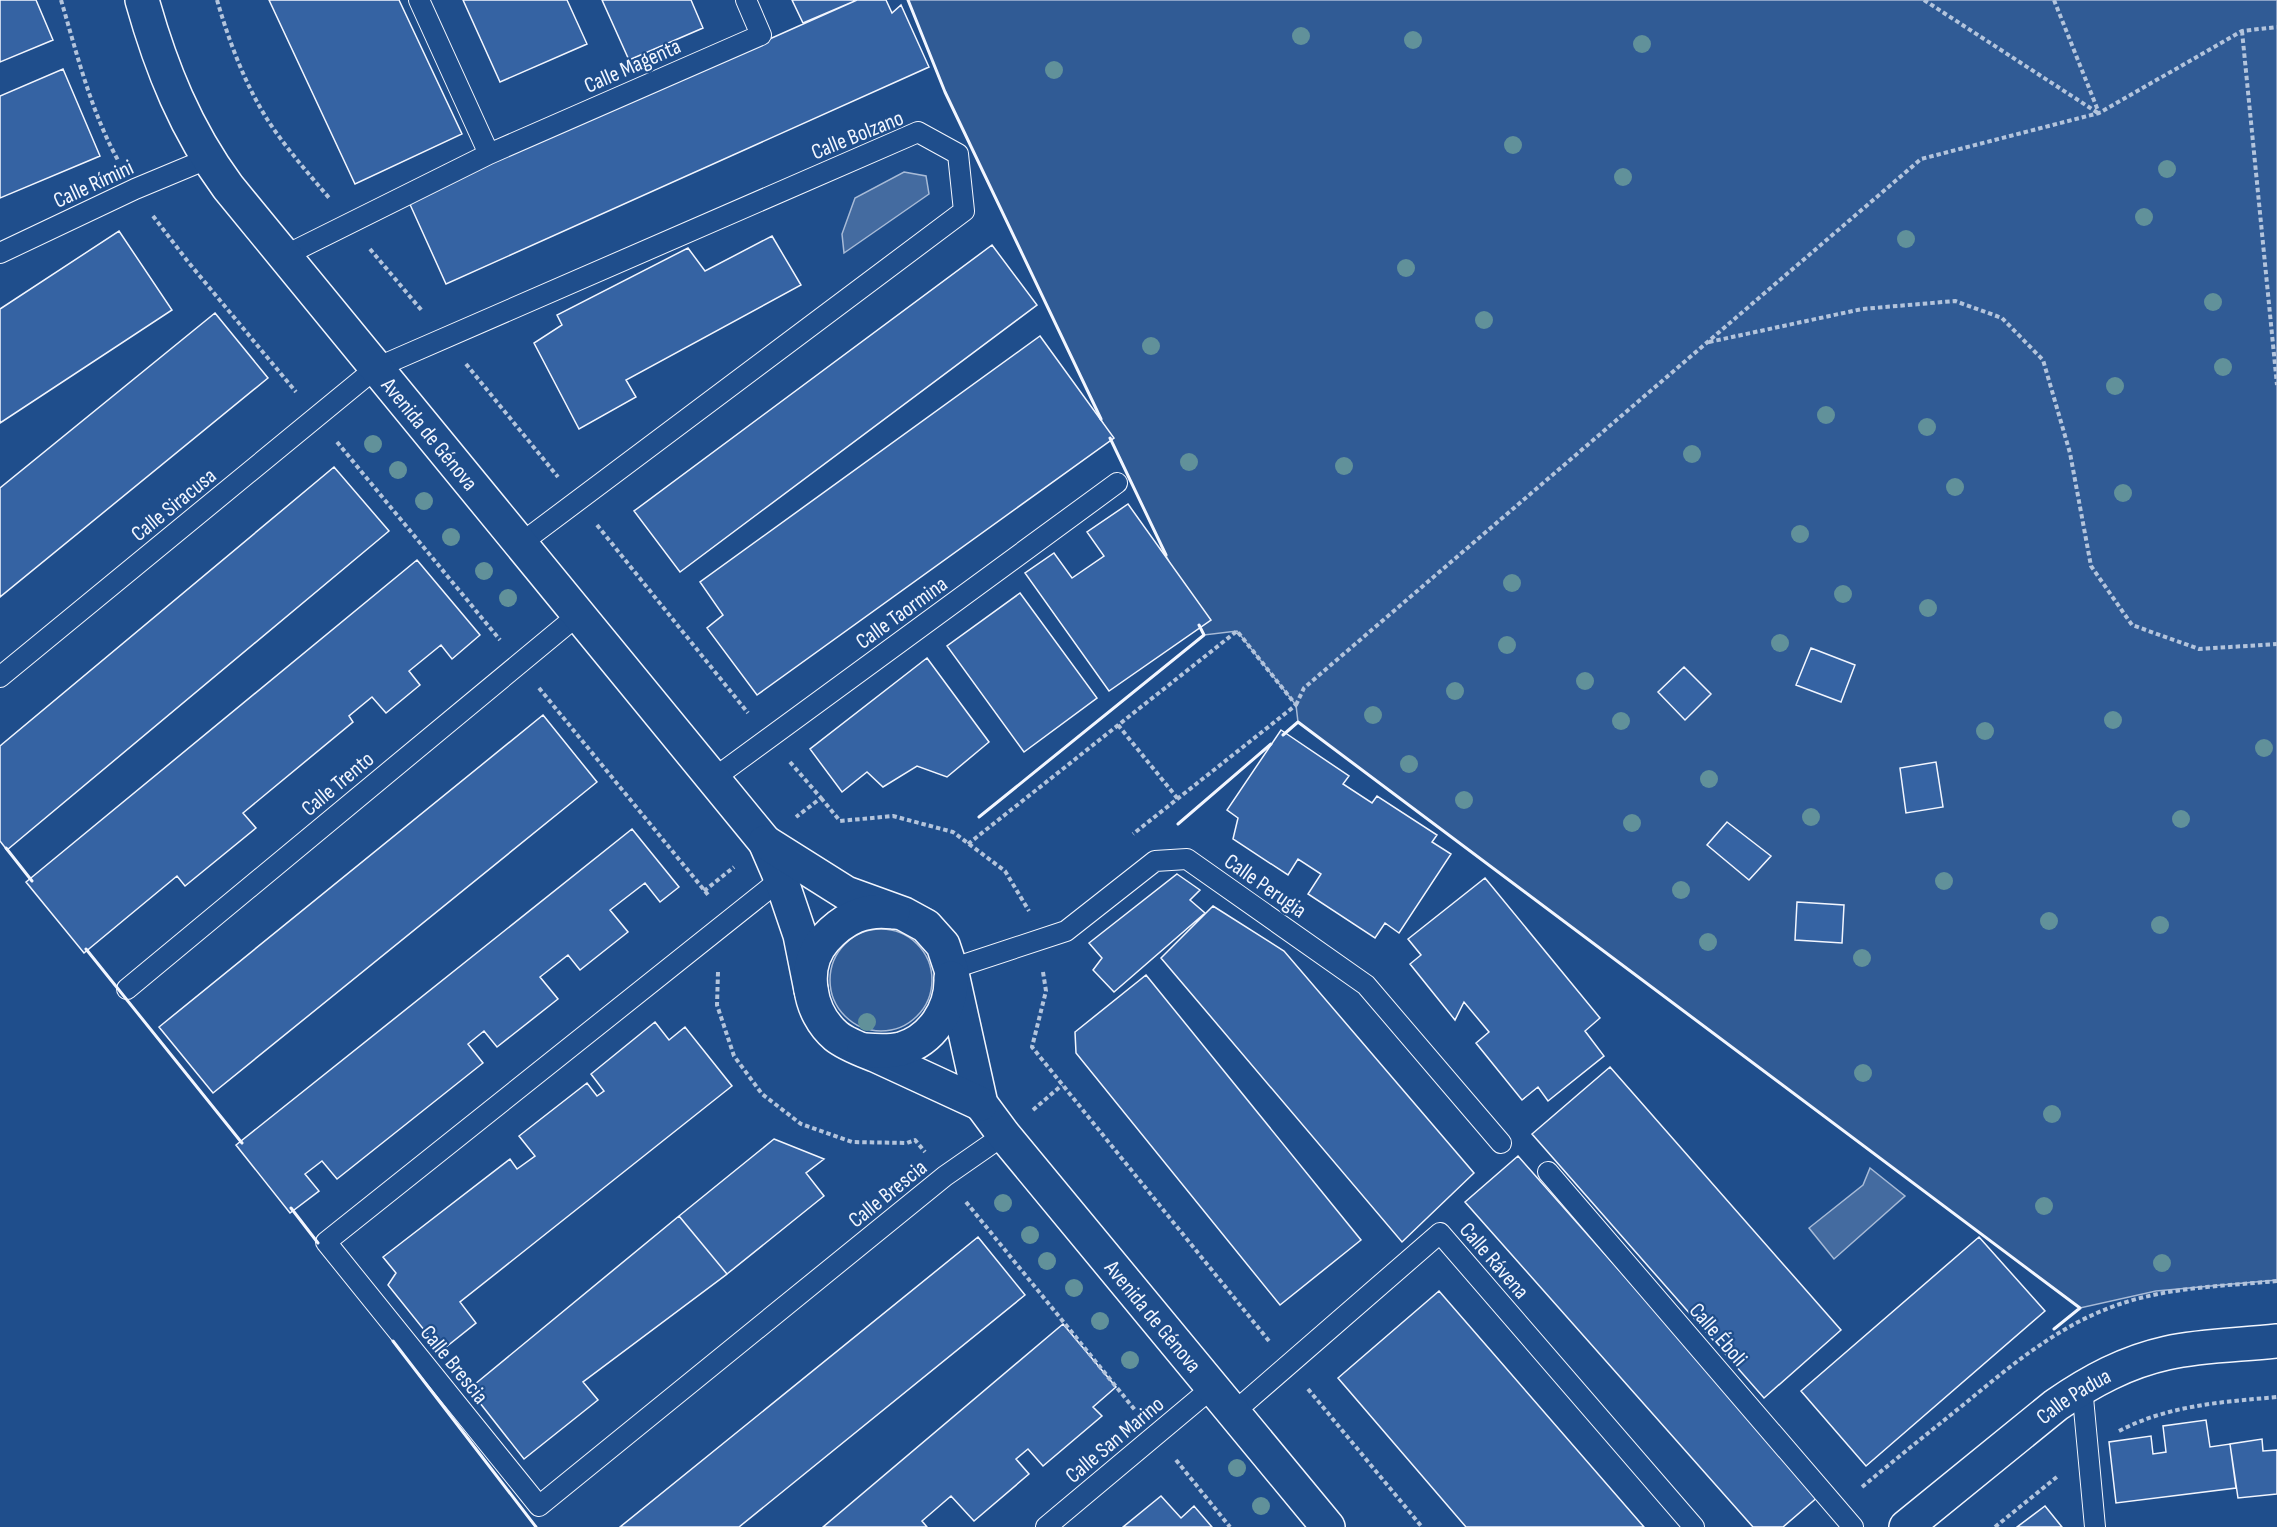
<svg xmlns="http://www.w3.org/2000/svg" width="2277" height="1527" viewBox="0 0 2277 1527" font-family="'Sofia Sans Condensed',sans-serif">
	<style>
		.built { fill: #305b95; stroke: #a8bbd7; stroke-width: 1.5 }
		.water { fill: #446ba0; stroke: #a8bbd7; stroke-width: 1.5 }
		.building { fill: #3563a3; stroke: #f2f6ff; stroke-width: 1.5 }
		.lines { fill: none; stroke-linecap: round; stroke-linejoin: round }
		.service-casing { stroke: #f2f6ff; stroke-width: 22 }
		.minor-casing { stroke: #f2f6ff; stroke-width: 36 }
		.tertiary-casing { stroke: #f2f6ff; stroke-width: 36 }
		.path { stroke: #b3c4dc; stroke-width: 4; stroke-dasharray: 4.5 3; stroke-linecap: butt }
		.service { stroke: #1f4e8c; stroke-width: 20 }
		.minor { stroke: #1f4e8c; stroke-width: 33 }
		.tertiary { stroke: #1f4e8c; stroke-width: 33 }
		.wall { stroke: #f2f6ff; stroke-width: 3 }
		.tree { fill: #61919a }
		.labels { text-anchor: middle; stroke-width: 4.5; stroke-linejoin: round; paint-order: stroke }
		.street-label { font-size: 22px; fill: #f2f6ff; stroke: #1f4e8c }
	</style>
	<rect width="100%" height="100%" fill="#1f4e8c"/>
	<path class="built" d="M908,0h1369v1280l-121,11 -76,17 -782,-586 -2,-17 -59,-74 -33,4 -259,-543z
		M830 980a51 51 0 1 1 102 0a51 51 0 1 1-102 0Z"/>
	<path class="water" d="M904,172l22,4 3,18 -85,59 -2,-19 13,-36z
		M1870,1168l35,28 -71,63 -25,-31 54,-43z"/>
	<path class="building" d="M0,0h36l17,40 -53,22z
		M269,0h130l63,134 -107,50z
		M463,0h104l20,44 -87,38z
		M602,0h89l12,28 -74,32z
		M792,0h65l-54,23z
		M857,0h29l6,13 9,-8 28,62 -483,217 -38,-84z
		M63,69l37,87 -100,42v-102z
		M119,231l53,79 -172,113v-114z
		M772,236l29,49 -175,95 10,17 -57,32 -45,-86 28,-18 -5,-10 131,-67 17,23z
		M992,245l45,60 -357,267 -46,-61z
		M215,313l53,65 -268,219v-109z
		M1040,336l74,102 -357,257 -50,-67 16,-13 -23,-33z
		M334,467l55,64 -382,319 -7,-9v-95z
		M1128,504l83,116 -102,71 -84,-118 29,-20 18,25 32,-22 -17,-24z
		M417,560l63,75 -28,24 -11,-14 -32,26 11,14 -34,28 -14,-16 -23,19 4,6 -110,91 13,15 -71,58 -8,-10 -93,77 -58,-71z
		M1020,593l77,105 -73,54 -77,-106z
		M1811,648l44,17 -14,37 -45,-17z
		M927,658l62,84 -42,35 -30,-11 -34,21 -16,-15 -25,20 -32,-43z
		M1684,667l27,27 -26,26 -27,-28z
		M543,715l54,67 -384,311 -54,-66z
		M1281,730l68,46 -6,8 29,19 5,-7 60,39 -5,7 19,12 -52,79 -14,-10 -10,15 -67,-44 13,-20 -23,-15 -10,16 -55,-36 5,-21 -11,-8z
		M1936,762l7,45 -37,6 -6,-45z
		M1727,822l44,34 -22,24 -42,-35z
		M632,829l47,58 -19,15 -15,-19 -35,27 18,22 -48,38 -12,-15 -28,22 18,22 -61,48 -13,-16 -16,13 15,19 -146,116 -15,-18 -17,13 14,17 -29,22 -54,-68z
		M1177,874l23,16 -10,10 15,13 -91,79 -21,-22 9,-12 -13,-15z
		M1485,878l115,140 -15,13 19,25 -56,45 -10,-14 -16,13 -46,-57 13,-11 -25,-30 -9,18 -45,-56 11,-9 -13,-16z
		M1797,902l47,3 -2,38 -47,-3z
		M1213,906l71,45 190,222 -72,69 -241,-284z
		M1146,975l215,265 -81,65 -204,-252 -1,-21z
		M655,1022l14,18 16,-13 47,59 -272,216 16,21 -35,28 -53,-66 8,-12 -13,-16 127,-98 7,10 18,-13 -16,-20 68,-53 10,13 7,-5 -13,-17z
		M1610,1067l231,263 -77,68 -232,-264z
		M774,1139l50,20 -18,14 18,23 -97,78 -48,-58z
		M1518,1156l301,340 -36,31h-30l-288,-325z
		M679,1216l48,58 -144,108 15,18 -74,59 -55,-70z
		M978,1237l47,58 -286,232h-119z
		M1979,1237l66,74 -179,155 -65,-75z
		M1439,1291l205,236h-178l-128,-149z
		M1063,1324l53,63 -23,20 9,9 -59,50 -15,-17 -12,10 13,15 -55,47 -23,-25 -29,25 5,6h-104z
		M2206,1420l4,27 20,-3 6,44 -120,15 -7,-61 42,-6 2,18 13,-2 -3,-26z
		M2262,1439l1,12 14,-1v44l-39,4 -8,-54z
		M1161,1496l20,22 13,-12 18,21h-89z
		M2045,1506l17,21h-45z"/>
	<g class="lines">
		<defs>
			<path id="service" d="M419,0l70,154
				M0,253l135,-64 72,-30
				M284,256l205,-102 272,-119 -15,-35
				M0,677l376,-309 542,-236 40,22 6,57 -444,333
				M713,779l404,-296
				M781,879l-455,363 213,264 406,-330 59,-41
				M951,969l115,-38 89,-70 32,-2 179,126 135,158
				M127,989l451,-374
				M1548,1172l305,355
				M2082,1387l13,140
				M1233,1413l207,-180 254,294
				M1046,1527l167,-140"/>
			<g id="minor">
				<path id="s1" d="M1906,1527l150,-122c35,-24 70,-43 111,-52 36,-8 74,-8 110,-12"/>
			</g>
			<g id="tertiary">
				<path id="s2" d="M142,0c19,68 44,130 86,187l537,655 16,37 19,56 11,55"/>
				<path id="s3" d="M765,842l81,51 58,21 22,12 17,19 8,24 30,135 23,31 324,392"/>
				<path d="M893,912c-28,-4 -49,6 -68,27 -25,28 -16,74 11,97 11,9 29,15 41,20 35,16 70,32 104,48"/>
				<path d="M864,1050c13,1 25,2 37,-1 31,-9 51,-40 50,-71"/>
			</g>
		</defs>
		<use href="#service" class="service-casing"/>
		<use href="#minor" class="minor-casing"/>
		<use href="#tertiary" class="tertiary-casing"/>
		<path class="path" d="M61,0c16,54 30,112 58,162
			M217,0c12,41 27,82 50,119 18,28 41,54 63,80
			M1924,0l174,113
			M2054,0l45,113
			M2242,31l35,354
			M153,216l36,47 107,129
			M370,249l53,63
			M1709,342l153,-33 93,-8 47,17 41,42 27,93 21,113 41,59 67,24 78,-5
			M466,364l92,113
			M337,442l163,198
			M597,525l151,188
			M539,688l170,208
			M1296,705l8,-17 617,-529 178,-46 143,-82 35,-4
			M1118,725l60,74
			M790,762l31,36 -25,19
			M821,798l19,23 53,-5 60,16 52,39 24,40
			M968,844l269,-213 59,74 -163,129
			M704,891l30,-24
			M718,972l-1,33 17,51 28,38 39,30 51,18 55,1 8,-3 10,12
			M1043,972l3,19 -14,56 237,294
			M1033,1110l29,-25
			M966,1202l169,208
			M1308,1389l114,138
			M2119,1431c50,-26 103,-29 158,-34
			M1176,1460l54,67
			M1862,1487c35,-29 70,-57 106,-86 47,-39 93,-77 152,-97 50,-17 105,-18 157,-23
			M1995,1527l63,-51"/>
		<use href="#service" class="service"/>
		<use href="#minor" class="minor"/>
		<use href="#tertiary" class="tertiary"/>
		<path class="wall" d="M908,0l37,92 156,327
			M1110,438l56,117
			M1283,735l15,-13 782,586 -26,21
			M979,817l225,-182 -5,-10
			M1178,824l93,-80
			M6,848l26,33
			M86,949l156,194
			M291,1208l27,35
			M393,1341l143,186"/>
	</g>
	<g class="tree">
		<circle cx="1301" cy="36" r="9"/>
		<circle cx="1413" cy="40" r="9"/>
		<circle cx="1642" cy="44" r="9"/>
		<circle cx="1054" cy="70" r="9"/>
		<circle cx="1513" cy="145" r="9"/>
		<circle cx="2167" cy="169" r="9"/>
		<circle cx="1623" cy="177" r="9"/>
		<circle cx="2144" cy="217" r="9"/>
		<circle cx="1906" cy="239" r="9"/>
		<circle cx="1406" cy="268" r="9"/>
		<circle cx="2213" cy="302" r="9"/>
		<circle cx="1484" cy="320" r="9"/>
		<circle cx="1151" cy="346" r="9"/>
		<circle cx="2223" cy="367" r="9"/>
		<circle cx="2115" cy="386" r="9"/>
		<circle cx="1826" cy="415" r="9"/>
		<circle cx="1927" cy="427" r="9"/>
		<circle cx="373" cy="444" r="9"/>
		<circle cx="1692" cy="454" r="9"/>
		<circle cx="1189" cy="462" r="9"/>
		<circle cx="1344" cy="466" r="9"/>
		<circle cx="398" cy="470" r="9"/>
		<circle cx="1955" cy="487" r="9"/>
		<circle cx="2123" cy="493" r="9"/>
		<circle cx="424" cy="501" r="9"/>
		<circle cx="1800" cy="534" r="9"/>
		<circle cx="451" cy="537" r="9"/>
		<circle cx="484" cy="571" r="9"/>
		<circle cx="1512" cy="583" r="9"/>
		<circle cx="1843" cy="594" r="9"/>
		<circle cx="508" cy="598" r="9"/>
		<circle cx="1928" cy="608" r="9"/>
		<circle cx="1780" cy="643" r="9"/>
		<circle cx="1507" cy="645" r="9"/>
		<circle cx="1585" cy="681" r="9"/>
		<circle cx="1455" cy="691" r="9"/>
		<circle cx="1373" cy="715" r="9"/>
		<circle cx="2113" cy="720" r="9"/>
		<circle cx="1621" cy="721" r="9"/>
		<circle cx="1985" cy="731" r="9"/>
		<circle cx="2264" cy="748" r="9"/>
		<circle cx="1409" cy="764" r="9"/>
		<circle cx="1709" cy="779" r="9"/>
		<circle cx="1464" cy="800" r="9"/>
		<circle cx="1811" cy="817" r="9"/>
		<circle cx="2181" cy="819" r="9"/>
		<circle cx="1632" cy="823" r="9"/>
		<circle cx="1944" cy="881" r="9"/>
		<circle cx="1681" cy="890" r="9"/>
		<circle cx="2049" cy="921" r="9"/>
		<circle cx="2160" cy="925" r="9"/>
		<circle cx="1708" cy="942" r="9"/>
		<circle cx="1862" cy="958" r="9"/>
		<circle cx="867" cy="1022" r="9"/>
		<circle cx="1863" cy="1073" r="9"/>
		<circle cx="2052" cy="1114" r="9"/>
		<circle cx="1003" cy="1203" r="9"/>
		<circle cx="2044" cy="1206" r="9"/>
		<circle cx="1030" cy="1235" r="9"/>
		<circle cx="1047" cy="1261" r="9"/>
		<circle cx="2162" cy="1263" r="9"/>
		<circle cx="1074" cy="1288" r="9"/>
		<circle cx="1100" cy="1321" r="9"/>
		<circle cx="1130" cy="1360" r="9"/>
		<circle cx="1237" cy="1468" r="9"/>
		<circle cx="1261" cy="1506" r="9"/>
	</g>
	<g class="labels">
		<g class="street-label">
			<text transform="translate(632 65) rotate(-24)" y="8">Calle Magenta</text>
			<text transform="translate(857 134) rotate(-22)" y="8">Calle Bolzano</text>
			<text transform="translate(93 183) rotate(-25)" y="8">Calle Rímini</text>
			<text dy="8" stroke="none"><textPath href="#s2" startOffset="526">Avenida de Génova</textPath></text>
			<text transform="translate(173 504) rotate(-39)" y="8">Calle Siracusa</text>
			<text transform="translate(901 612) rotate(-36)" y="8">Calle Taormina</text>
			<text transform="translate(337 783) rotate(-40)" y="8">Calle Trento</text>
			<text transform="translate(1266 885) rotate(35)" y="8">Calle Perugia</text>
			<text transform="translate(887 1193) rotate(-39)" y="8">Calle Brescia</text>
			<text transform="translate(1495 1260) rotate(49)" y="8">Calle Rávena</text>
			<text dy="8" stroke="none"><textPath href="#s3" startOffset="645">Avenida de Génova</textPath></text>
			<text transform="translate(1719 1334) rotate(49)" y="8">Calle Éboli</text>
			<text transform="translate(455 1364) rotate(51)" y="8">Calle Brescia</text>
			<text dy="8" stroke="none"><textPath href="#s1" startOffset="213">Calle Padua</textPath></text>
			<text transform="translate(1114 1439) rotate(-40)" y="8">Calle San Marino</text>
		</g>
	</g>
</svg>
